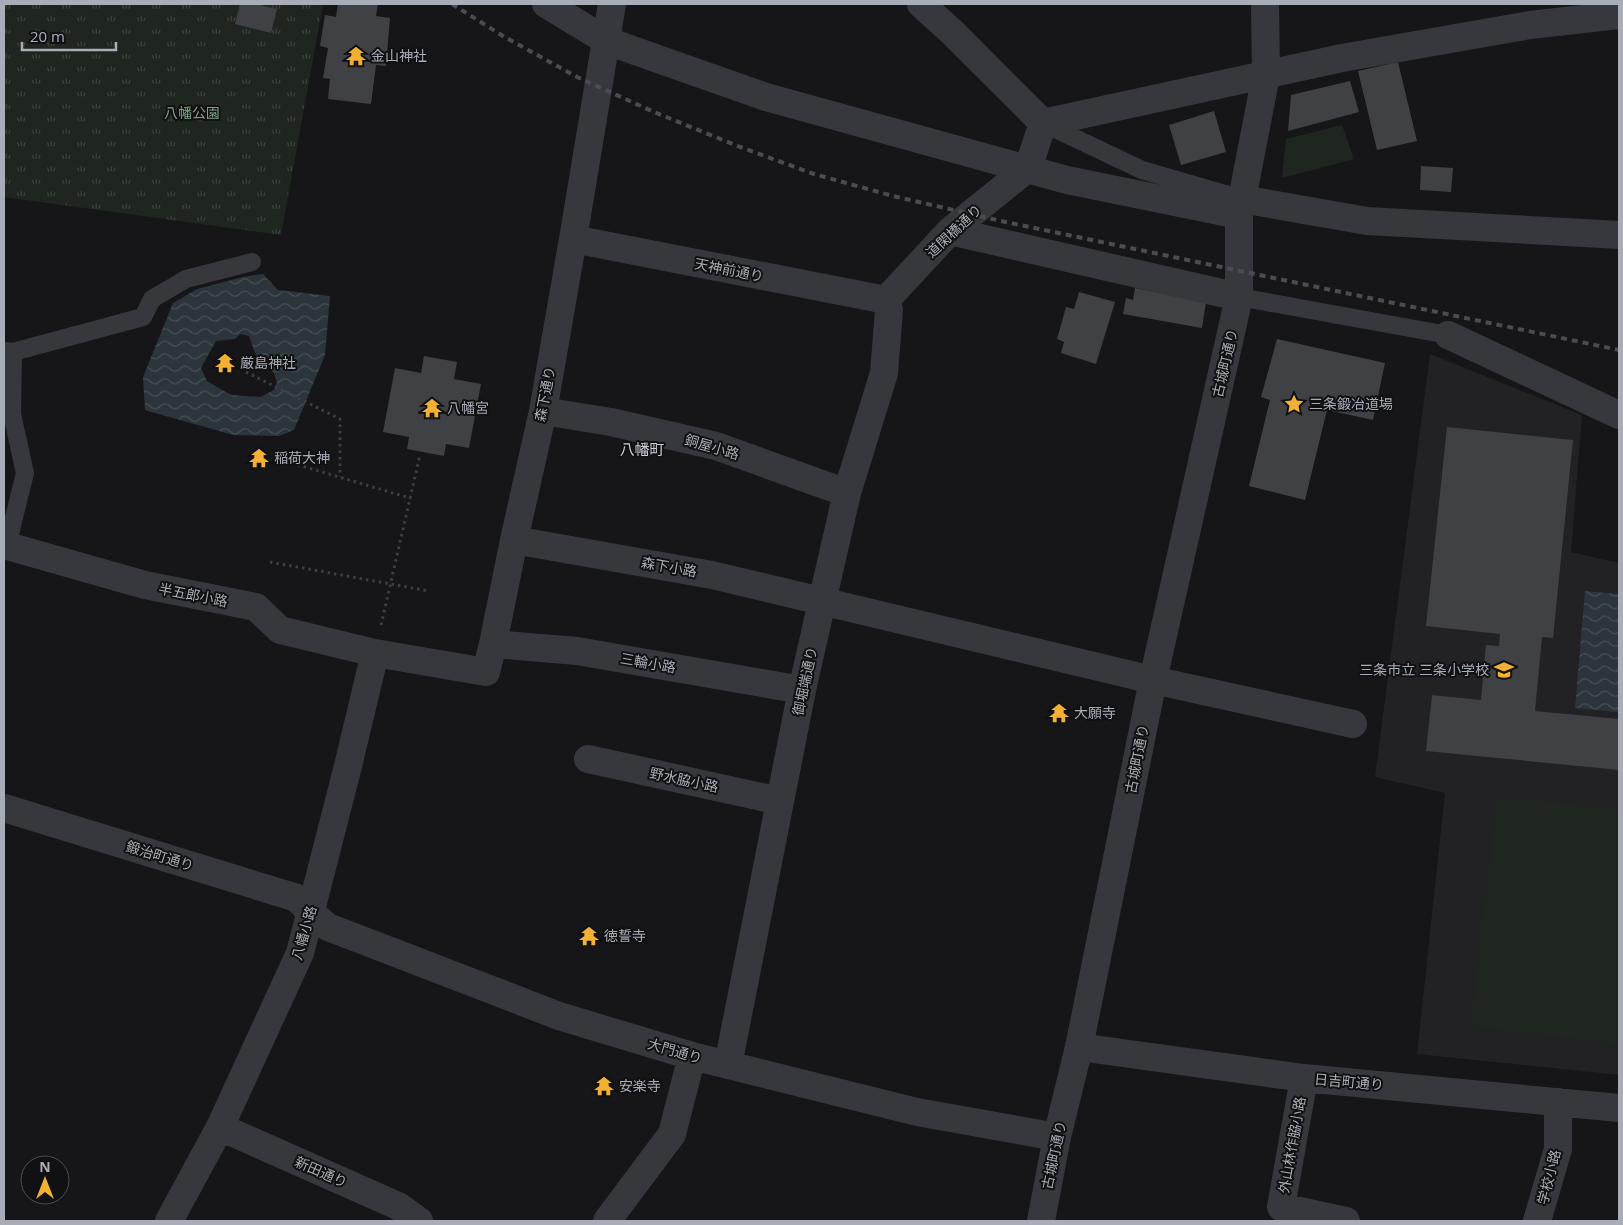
<svg xmlns="http://www.w3.org/2000/svg" width="1623" height="1225" viewBox="0 0 1623 1225" font-family="'Open Sans','Noto Sans JP',sans-serif">
	<style>
		.built { fill: #222225 }
		.green { fill: #1e261f }
		.park { fill: url(#park-tufts) }
		.water { fill: url(#water-waves); fill-rule: evenodd }
		.building { fill: #404145 }
		.lines { fill: none; stroke-linecap: round; stroke-linejoin: round }
		.path { stroke: #3d3f44; stroke-width: 3; stroke-dasharray: 2.5 4; stroke-linecap: butt }
		.service { stroke: #37383d; stroke-width: 18 }
		.minor { stroke: #37383d; stroke-width: 28 }
		.tertiary { stroke: #37383d; stroke-width: 28 }
		.rail { stroke: #4a4c52; stroke-width: 4; stroke-dasharray: 6 5; stroke-linecap: butt }
		.labels { text-anchor: middle; stroke-width: 4; stroke-linejoin: round; paint-order: stroke }
		.poi-label { font-size: 14px; fill: #a8adb8; stroke: #111113; text-anchor: start }
		.park-label { font-size: 14px; fill: #7fa381; stroke: #111113 }
		.street-label { font-size: 14px; fill: #a8adb8; stroke: #111113 }
		.neighbourhood-label { font-size: 15px; fill: #c9ccd4; stroke: #111113 }
	</style>
	<defs>
		<pattern id="park-tufts" width="24" height="20" patternUnits="userSpaceOnUse" patternTransform="scale(1.25)"><rect width="24" height="20" fill="#1e261f"/><path d="M3 7l-1-3M5 7V3M7 7l1-3M15 17l-1-3M17 17v-4M19 17l1-3" fill="none" stroke="#3c433d"/></pattern>
		<pattern id="water-waves" width="16" height="10" patternUnits="userSpaceOnUse" patternTransform="scale(1.25)"><rect width="16" height="10" fill="#2c353c"/><path d="M0 5q4-4 8 0t8 0" fill="none" stroke="#485056"/></pattern>
	</defs>
	<rect width="100%" height="100%" fill="#161618"/>
	<path class="built" d="M1430,354l152,61 -11,137 48,11v512l-202,-21 28,-261 -70,-16z"/>
	<path class="green" d="M1342,125l12,34 -72,19 4,-39z
		M1497,796l122,14v234l-149,-18z"/>
	<path class="park" d="M4,4h319l-42,231 -277,-38z"/>
	<path class="water" d="M263,274l15,16 52,6 -5,59 -31,75 -15,6 -46,-1 -88,-25 -2,-33 30,-74 24,-14 46,-12zM240,334l9,2 8,22 17,15 3,10 -3,7 -14,7 -29,-2 -24,-14 -6,-13 15,-27 19,-2z
		M1585,591l34,3v118l-44,-4z"/>
	<path class="building" d="M240,4h16l21,5 -6,24 -36,-9z
		M338,4h40l-2,12 14,2 -4,48 -10,-1 -5,39 -43,-5 2,-20 -7,-1 5,-30 -8,-2 5,-31 11,2z
		M1398,62l19,79 -40,9 -19,-79z
		M1350,81l9,31 -71,19 3,-36z
		M1214,111l12,41 -45,13 -12,-40z
		M1421,166l32,2 -2,24 -31,-2z
		M1135,288l71,14 -4,26 -79,-14 3,-16 7,2z
		M1079,292l36,10 -19,62 -35,-11 3,-11 -7,-3 9,-32 8,2z
		M1277,339l108,24 -12,57 -46,-10 -22,90 -56,-14 21,-86 -9,-3z
		M424,356l33,6 -3,17 27,5 -12,64 -23,-4 -2,12 -37,-7 2,-12 -26,-5 12,-64 26,5z
		M1447,427l126,13 -20,198 -11,-1 -7,74 84,8v51l-193,-19 6,-56 49,5 5,-55 13,1 1,-12 -74,-8z"/>
	<g class="lines">
		<path class="path" d="M246,372l94,47v58
			M285,461l125,37
			M270,562l159,29
			M381,625l39,-170"/>
		<path class="service" d="M1043,123l99,47 100,29
			M1239,297l209,38
			M4,351l9,1 130,-35 9,-18 34,-20 66,-17
			M7,546l18,-73 -13,-59 1,-62"/>
		<path class="minor" d="M921,4l31,28 91,91
			M1043,123l299,-65 188,-33 89,-10
			M1242,199l125,22 252,14
			M950,231l289,66
			M573,239l313,61
			M886,300l64,-69 78,-63 15,-45
			M1448,335l171,80
			M543,411l68,11 105,24 131,47
			M514,540l198,35 441,105 200,44
			M4,545l141,40 111,22 24,23 95,23 111,19 7,-28 21,-104 29,-129 30,-172 39,-235
			M493,644l84,7 225,39
			M588,759l192,42
			M4,808l293,90 13,14 18,15 231,89 133,40 225,56 140,25
			M1079,1047l225,31 315,30
			M728,1065l74,-375 20,-88 25,-109 37,-120 5,-63 -3,-10
			M1304,1078l-23,129 65,14
			M220,1127l178,79 21,15
			M169,1221l51,-94 80,-174 47,-183 28,-117
			M607,1221l65,-87 20,-78
			M1537,1221l21,-72v-47"/>
		<path class="tertiary" d="M546,4l61,37 159,56 301,83 172,35
			M1041,1221l16,-84 22,-90 74,-367 86,-383v-82l27,-140 -1,-71"/>
		<path class="rail" d="M452,4l51,32 74,41 77,35 86,35 74,27 79,22 108,25 618,129"/>
	</g>
	<defs>
		<symbol id="temple-bare" viewBox="-9 -9 18 18"><path d="M0-6L5-2H3V0L6.5 2.5H4V6H1.5V3h-3V6H-4V2.5H-6.5L-3 0V-2H-5Z" fill="#f2b134" stroke="#111113" stroke-width="2.5" paint-order="stroke"/></symbol>
		<symbol id="sight-bare" viewBox="-9 -9 18 18"><path d="M0-6L1.8-2.2L6-1.7L2.9 1.2L3.7 5.4L0 3.3L-3.7 5.4L-2.9 1.2L-6-1.7L-1.8-2.2Z" fill="#f2b134" stroke="#111113" stroke-width="2.5" paint-order="stroke"/></symbol>
		<symbol id="school-bare" viewBox="-9 -9 18 18"><path d="M0-5L7-2L0 1L-7-2ZM-4 1L0 2.5L4 1V4Q0 6-4 4Z" fill="#f2b134" stroke="#111113" stroke-width="2.5" paint-order="stroke"/></symbol>
	</defs>
	<g fill-rule="evenodd">
		<use href="#temple-bare" x="342" y="42" width="28" height="28"/>
		<use href="#temple-bare" x="211" y="349" width="28" height="28"/>
		<use href="#sight-bare" x="1280" y="390" width="28" height="28"/>
		<use href="#temple-bare" x="418" y="394" width="28" height="28"/>
		<use href="#temple-bare" x="245" y="444" width="28" height="28"/>
		<use href="#school-bare" x="1490" y="656" width="28" height="28"/>
		<use href="#temple-bare" x="1045" y="699" width="28" height="28"/>
		<use href="#temple-bare" x="575" y="922" width="28" height="28"/>
		<use href="#temple-bare" x="590" y="1072" width="28" height="28"/>
	</g>
	<g class="labels">
		<g class="poi-label">
			<text x="371" y="61">金山神社</text>
			<text x="240" y="368">厳島神社</text>
			<text x="1309" y="409">三条鍛冶道場</text>
			<text x="447" y="413">八幡宮</text>
			<text x="274" y="463">稲荷大神</text>
			<text x="1489" y="675" text-anchor="end">三条市立 三条小学校</text>
			<text x="1074" y="718">大願寺</text>
			<text x="604" y="941">徳誓寺</text>
			<text x="619" y="1091">安楽寺</text>
		</g>
		<g class="park-label">
			<text x="192" y="118">八幡公園</text>
		</g>
		<g class="street-label">
			<text transform="translate(954 231) rotate(-43)" y="5">道閑橋通り</text>
			<text transform="translate(729 270) rotate(11)" y="5">天神前通り</text>
			<text transform="translate(1225 363) rotate(-77)" y="5">古城町通り</text>
			<text transform="translate(545 394) rotate(-79)" y="5">森下通り</text>
			<text transform="translate(712 447) rotate(16)" y="5">銅屋小路</text>
			<text transform="translate(669 567) rotate(10)" y="5">森下小路</text>
			<text transform="translate(193 595) rotate(11)" y="5">半五郎小路</text>
			<text transform="translate(648 663) rotate(10)" y="5">三輪小路</text>
			<text transform="translate(805 681) rotate(-78)" y="5">御堀端通り</text>
			<text transform="translate(1137 759) rotate(-79)" y="5">古城町通り</text>
			<text transform="translate(684 780) rotate(12)" y="5">野水脇小路</text>
			<text transform="translate(160 856) rotate(17)" y="5">鍛治町通り</text>
			<text transform="translate(304 933) rotate(-74)" y="5">八幡小路</text>
			<text transform="translate(675 1051) rotate(16)" y="5">大門通り</text>
			<text transform="translate(1349 1082) rotate(5)" y="5">日吉町通り</text>
			<text transform="translate(1292 1145) rotate(-80)" y="5">外山林作脇小路</text>
			<text transform="translate(1054 1155) rotate(-78)" y="5">古城町通り</text>
			<text transform="translate(321 1172) rotate(24)" y="5">新田通り</text>
			<text transform="translate(1549 1177) rotate(-76)" y="5">学校小路</text>
		</g>
		<g class="neighbourhood-label">
			<text x="642" y="455">八幡町</text>
		</g>
	</g>
	<rect width="1623" height="1225" fill="none" stroke="#a8adb8" stroke-width="10"/>
	<g transform="translate(45 1180)"><circle r="24" fill="#111113" stroke="#4d4f55"/>
	<path d="M0-4L9 19L0 12L-9 19Z" fill="#f2b134"/>
	<text y="-8" font-size="14" font-weight="bold" text-anchor="middle" fill="#a8adb8">N</text>
	</g>
	<path d="M22 42v8h94v-8" fill="none" stroke="#a8adb8" stroke-width="2.5"/>
	<text x="30" y="42" font-size="15" fill="#a8adb8" stroke="#111113" stroke-width="4" paint-order="stroke">20 m</text>
</svg>
